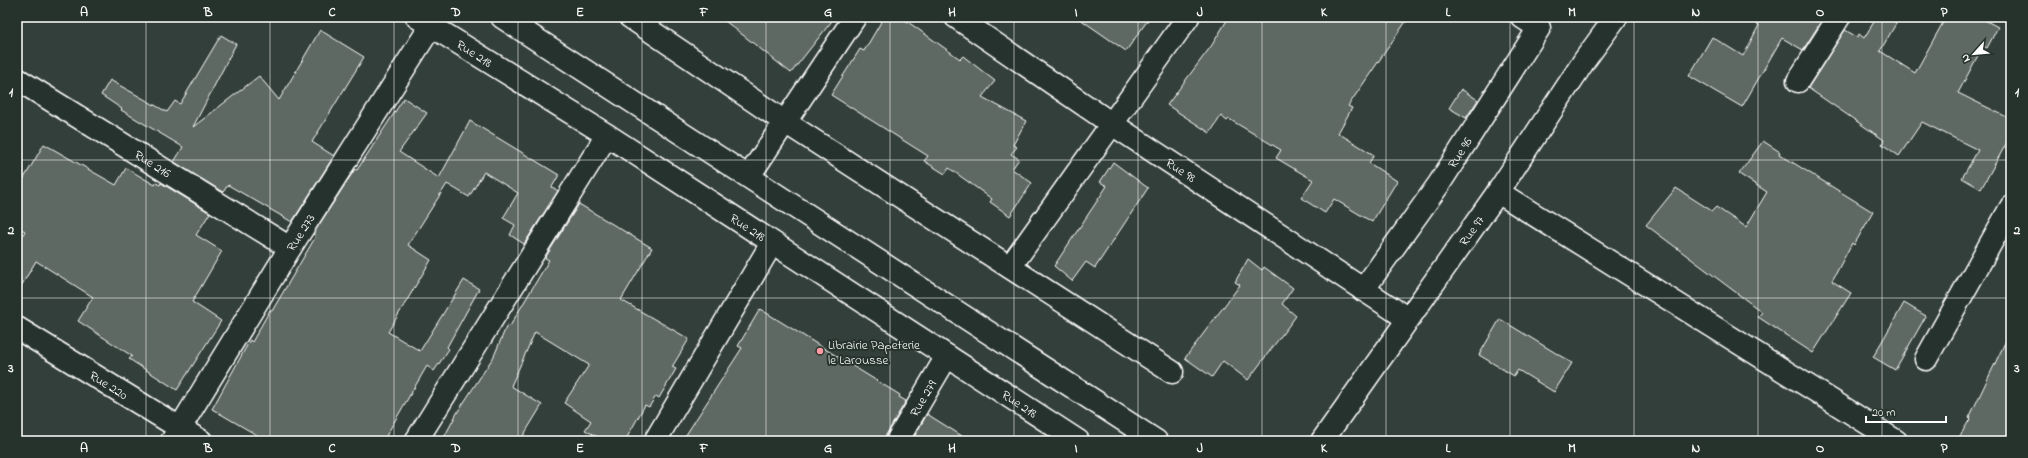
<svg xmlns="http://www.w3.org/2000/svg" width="2028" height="458" viewBox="0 0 2028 458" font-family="'Indie Flower',sans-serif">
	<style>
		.building { fill: #5f6964; stroke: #fff }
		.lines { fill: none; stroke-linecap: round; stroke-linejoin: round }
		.minor-casing { stroke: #fff; stroke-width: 25 }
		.highway-casing { stroke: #fff; stroke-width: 25 }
		.minor { stroke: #26332d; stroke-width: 22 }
		.highway { stroke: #26332d; stroke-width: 22 }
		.grid { fill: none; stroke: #fff; stroke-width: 1; stroke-opacity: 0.55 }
		.poi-dot { fill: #ff9aa2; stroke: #26332d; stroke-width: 1.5 }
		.labels { text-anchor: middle; stroke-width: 4; stroke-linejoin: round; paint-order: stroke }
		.street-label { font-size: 13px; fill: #fff; stroke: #26332d }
		.poi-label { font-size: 13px; fill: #fff; stroke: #26332d; text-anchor: start }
		.neatline { fill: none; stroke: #fff; stroke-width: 1.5 }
		.grid-label { font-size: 13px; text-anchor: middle; font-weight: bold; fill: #fff }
	</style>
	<rect width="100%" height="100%" fill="#333f3a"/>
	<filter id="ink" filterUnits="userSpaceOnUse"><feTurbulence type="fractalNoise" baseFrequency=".025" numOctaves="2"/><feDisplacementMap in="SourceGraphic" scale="8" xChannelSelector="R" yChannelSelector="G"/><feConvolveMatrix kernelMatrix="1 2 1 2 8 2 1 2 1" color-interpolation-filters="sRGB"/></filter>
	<g filter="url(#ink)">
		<path class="building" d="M720,17h115l-44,56z
			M884,17h17l59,42 3,-3 32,25 -13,16 44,24 -13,24 4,2 -6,7 8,5 -7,10 20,14 -22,33 -20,-14 2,-3 -43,-31 -4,6 -21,-13 4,-5 -97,-61 29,-46 4,2z
			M1077,17h73l-24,34z
			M1229,17h180l-61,89 4,2 -14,25 36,22 -5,8 28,18 -25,41 -38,-23 -9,14 -24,-15 12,-18 -37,-22 5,-8 -52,-31 -2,2 -6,-5 -11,17 -43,-28 45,-60z
			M1745,17h79l-21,33 -21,-12 -40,69 -53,-31 23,-39 31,19 16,-31z
			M1877,17h23l-20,34 35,22 31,-56h33l19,10 -11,21 -4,-2 -25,47 53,26v16l-30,54 -19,-11 16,-28 -56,-28 -23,34 -17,-12 2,-4 -76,-52 37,-58 12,7 2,-3 5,4z
			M320,30l44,27 -52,85 22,14 -42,66 -64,-37 -5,7 -49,-30 9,-15 -62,-37 1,-1 -21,-14 9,-15 57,32 8,-11 5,3 41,-69 15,9 -43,83 66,-51 20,24z
			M1461,89l17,11 -12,18 -17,-10z
			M404,98l23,15 -28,39 40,26 31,-57 89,54 -7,12 6,4 -34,53 -14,-9 5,-10 -12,-7 15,-25 -34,-21 -15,25 -22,-13 -39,61 23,15 -43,72 32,19 44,-71 15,9 -32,58 2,2 -15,22 -7,-5 -44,75h-116l-55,-32 38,-69 2,2 18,-32 2,1 44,-75 -3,-2 42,-65 2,1z
			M1763,141l17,11 -1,2 94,58 -19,33 -2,-2 -20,38 19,12 -38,60 -55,-36 4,-5 -116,-87 30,-37 36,23 4,-4 30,20 21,-35 -28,-18z
			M44,144l72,41 10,-17 29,17 1,-2 4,2 1,-2 49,30 -14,22 26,16 -30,51 29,19 -44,69 -48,-31 3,-3 -54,-35 15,-24 -57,-36 -19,32v-48l8,-14 -8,-4v-37z
			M1113,162l35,26 -53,80 -9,-6 -14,19 -18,-15 53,-80 -7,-4z
			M579,204l73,44 -31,52 68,39 -17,28 4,2 -17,29 -3,-2 -7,11 -4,-2 -20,36h-20l-20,-11 6,-9 -27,-18 25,-38 -54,-33 -24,54 31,19 -22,36h-78l15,-28 37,-57 13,-31 3,1 39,-66 -4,-2z
			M1248,259l14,11 2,-3 29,21 -11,16 14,12 -48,64 -25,-19 -11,16 -27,-19 55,-73 -5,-3z
			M1904,303l22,13 -31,54 -22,-13z
			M760,309l140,86 -1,2 7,4 -20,34 -1,6h-203l60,-93 -4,-2z
			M1500,319l72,44 -18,29 -36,-22 -4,6 -35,-21z
			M2011,330v111h-54l13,-22 -1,-1z
			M927,414l43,27h-58z"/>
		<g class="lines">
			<defs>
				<g id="minor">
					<path d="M630,17l155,105 387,250"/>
					<path id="s1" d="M956,17l156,107 296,195"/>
					<path id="s2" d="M17,79l273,169"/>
					<path d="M1798,81l41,-64"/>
					<path d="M749,176l106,-159"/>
					<path d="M1498,192l398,249"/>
					<path d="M1010,267l178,-250"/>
					<path id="s3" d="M1363,290l76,-106 100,-156 -17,-11"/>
					<path id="s4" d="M17,328l184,113"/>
					<path d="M1926,359l85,-152"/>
					<path id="s5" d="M172,441l118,-193 141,-222"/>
					<path d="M416,441l191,-306"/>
					<path d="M655,441l117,-198"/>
					<path id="s6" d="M897,441l50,-85"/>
					<path id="s7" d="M1322,441l176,-249 86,-131 32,-44"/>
				</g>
				<g id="highway">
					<path id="s8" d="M417,17l190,118 471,306"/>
					<path d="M502,17l654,424"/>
				</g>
			</defs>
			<use href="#minor" class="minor-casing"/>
			<use href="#highway" class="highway-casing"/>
			<use href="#minor" class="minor"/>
			<use href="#highway" class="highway"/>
		</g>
	</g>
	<path class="grid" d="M146,17v424M270,17v424M394,17v424M518,17v424M642,17v424M766,17v424M890,17v424M1014,17v424M1138,17v424M1262,17v424M1386,17v424M1510,17v424M1634,17v424M1758,17v424M1882,17v424M17,160h1994M17,298h1994"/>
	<circle class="poi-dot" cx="820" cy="351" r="4"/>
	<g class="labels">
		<g class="street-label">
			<text dy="5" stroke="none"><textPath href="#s8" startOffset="68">Rue 218</textPath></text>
			<text dy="5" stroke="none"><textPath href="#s3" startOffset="168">Rue 96</textPath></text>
			<text dy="5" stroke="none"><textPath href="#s2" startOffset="160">Rue 216</textPath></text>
			<text dy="5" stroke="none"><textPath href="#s1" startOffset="272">Rue 98</textPath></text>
			<text dy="5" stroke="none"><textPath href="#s8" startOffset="392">Rue 218</textPath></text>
			<text dy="5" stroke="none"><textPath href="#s7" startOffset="258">Rue 97</textPath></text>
			<text dy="5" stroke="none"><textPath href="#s5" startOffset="245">Rue 273</textPath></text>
			<text dy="5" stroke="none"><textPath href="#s4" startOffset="108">Rue 220</textPath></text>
			<text dy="5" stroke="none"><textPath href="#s6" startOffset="50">Rue 279</textPath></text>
			<text dy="5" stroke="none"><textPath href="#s8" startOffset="716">Rue 218</textPath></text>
		</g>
		<g class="poi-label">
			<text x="828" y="349">Librairie Papeterie<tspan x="828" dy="15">le Larousse</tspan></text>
		</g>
	</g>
	<rect width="2028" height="458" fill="none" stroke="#26332d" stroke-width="44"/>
	<g transform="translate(1974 54) rotate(243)" stroke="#26332d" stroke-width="3" paint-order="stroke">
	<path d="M0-3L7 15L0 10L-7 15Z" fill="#ffffff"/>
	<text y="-6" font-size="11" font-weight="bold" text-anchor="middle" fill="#ffffff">N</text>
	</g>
	<path d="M1866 416v6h80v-6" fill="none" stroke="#ffffff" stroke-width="2"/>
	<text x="1872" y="416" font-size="12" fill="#ffffff" stroke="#26332d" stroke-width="3" paint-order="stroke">20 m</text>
	<rect x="22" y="22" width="1984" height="414" class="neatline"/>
	<g class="grid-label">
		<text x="84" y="16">A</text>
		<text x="208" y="16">B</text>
		<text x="332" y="16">C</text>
		<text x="456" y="16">D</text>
		<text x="580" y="16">E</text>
		<text x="704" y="16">F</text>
		<text x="828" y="16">G</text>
		<text x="952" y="16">H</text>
		<text x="1076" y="16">I</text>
		<text x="1200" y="16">J</text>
		<text x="1324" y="16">K</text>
		<text x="1448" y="16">L</text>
		<text x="1572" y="16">M</text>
		<text x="1696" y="16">N</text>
		<text x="1820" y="16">O</text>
		<text x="1944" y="16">P</text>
		<text x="11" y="96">1</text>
		<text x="2017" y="96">1</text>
		<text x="11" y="234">2</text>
		<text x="2017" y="234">2</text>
		<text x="11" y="372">3</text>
		<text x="2017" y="372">3</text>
		<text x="84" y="452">A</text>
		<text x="208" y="452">B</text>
		<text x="332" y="452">C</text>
		<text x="456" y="452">D</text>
		<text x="580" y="452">E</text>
		<text x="704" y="452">F</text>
		<text x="828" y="452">G</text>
		<text x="952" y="452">H</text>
		<text x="1076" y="452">I</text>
		<text x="1200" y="452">J</text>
		<text x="1324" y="452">K</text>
		<text x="1448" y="452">L</text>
		<text x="1572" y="452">M</text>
		<text x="1696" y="452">N</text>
		<text x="1820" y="452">O</text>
		<text x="1944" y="452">P</text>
	</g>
</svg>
